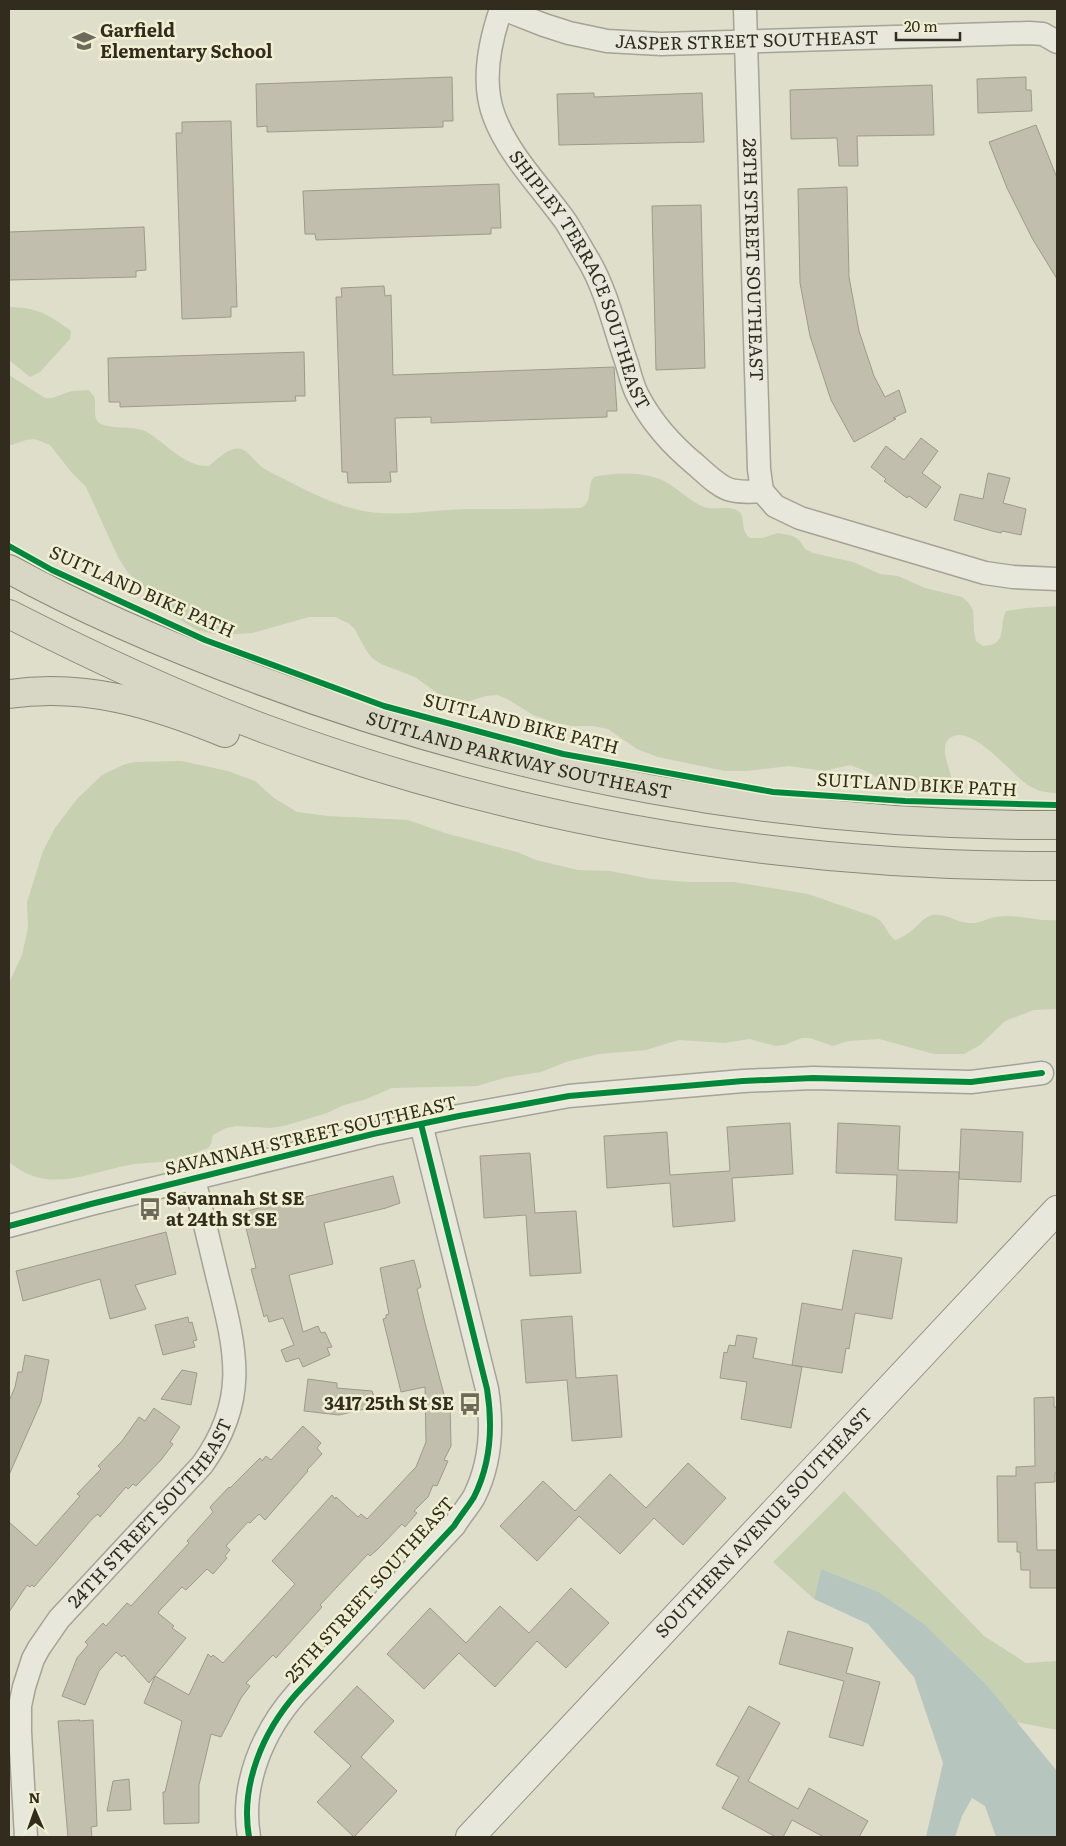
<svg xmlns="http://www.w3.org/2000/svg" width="1066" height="1846" viewBox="0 0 1066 1846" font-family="Literata,serif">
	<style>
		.green { fill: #c7d0b0 }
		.water { fill: #b6c6bf }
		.building { fill: #c2bead; stroke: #9e9a8b }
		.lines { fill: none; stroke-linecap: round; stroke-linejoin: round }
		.minor-casing { stroke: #a4a395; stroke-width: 25 }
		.secondary-casing { stroke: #949285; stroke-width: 30 }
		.trunk-casing { stroke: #8a887b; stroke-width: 30 }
		.minor { stroke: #e8e7dc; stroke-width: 22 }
		.secondary { stroke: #e8e7dc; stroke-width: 28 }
		.trunk { stroke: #d8d6c5; stroke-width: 28 }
		.cycleway-casing { stroke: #f0efd2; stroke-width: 9 }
		.cycleway { stroke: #00873e; stroke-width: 6 }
		.labels { text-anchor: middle; stroke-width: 5; stroke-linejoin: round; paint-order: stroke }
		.poi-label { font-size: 18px; font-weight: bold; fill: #312c1e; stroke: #f0efd2; text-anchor: start }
		.street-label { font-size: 18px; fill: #312c1e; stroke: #f0efd2 }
	</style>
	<rect width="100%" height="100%" fill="#dfdecb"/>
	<path class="green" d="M9,307c27,0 41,8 62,24l-1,8 -30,33 -10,5 -21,-17z
		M9,375l36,23h7l20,-7 17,-1c0,1 5,6 5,6 3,8 -2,21 5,27 12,7 32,2 46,8 21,11 38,36 64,35 12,-10 27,-27 41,-11 6,6 10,12 18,16 29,14 59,32 91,39 35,8 71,0 106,-1 39,0 77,0 115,-1 15,-6 5,-20 14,-31 21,-5 56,-6 75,7 12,7 25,21 39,24 9,2 22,-3 30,3 9,7 1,18 12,27h12l16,-5 11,2 6,2 5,4 5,8 8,4 40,9 27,12 18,2 27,12 37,9 6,5 5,8 1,21 2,10 7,5c26,-1 15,-20 23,-35l21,-3 30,-2v187c-10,0 -20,-2 -29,-8 -16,-10 -57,-63 -78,-47 -3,2 -5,6 -5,10 -1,12 8,27 8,41l-3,3 -8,2 -41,-3 -35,-20 -16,-6 -26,6 -35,-5 -43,5h-21l-67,-14 -21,-8 -29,-20 -15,-3h-21l-19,-4 -20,-7 -26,-16 -10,-4 -11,1 -26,8 -9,-1 -36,-26 -34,-13 -9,-6 -6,-8 -12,-22 -6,-5 -13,-6h-26l-57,16 -30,2 -9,-1 -16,-4 -37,-22 -24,-29 -8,-6 -10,-16 -32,-70 -14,-14 -22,-28 -15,-6 -9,1 -17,6z
		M181,761l47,10 27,10 19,17 23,14 31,4 80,4 37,13 72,19 19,8 42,10 32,1 41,8 36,3h47l74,12 67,23c12,7 10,15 20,23 18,-5 26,-23 38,-25 13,-2 25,8 37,8 10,1 17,-5 26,-6 21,-4 41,5 61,3v89l-23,1 -29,11 -25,24 -16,9h-30l-55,-15 -31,2 -15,5 -23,-8h-8l-18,7 -9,1 -25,-7 -26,4 -45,-3 -33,10 -47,4 -33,8 -25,10 -33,5 -31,9 -85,2 -28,12 -20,5 -17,8 -43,13 -14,2 -33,-2 -11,2 -13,7 -2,9 -3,4c-11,4 -22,10 -33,12 -15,3 -30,2 -46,5 -42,8 -81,30 -120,-3v-179l13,-28 6,-27 -1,-26 16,-51 12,-23 22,-29 25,-24 21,-10 11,-3z
		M844,1491l140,145 42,27 31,-2v69l-41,-8 -31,-39 -61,-59 -45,-32 -58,-23 -7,30 -41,-37z"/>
	<path class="water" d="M821,1569l58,23 45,32 61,59 72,88v64l-3,2h-58l-11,-31 -13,-8 -10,18 -7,21h-29l17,-74 -29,-86 -46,-53 -54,-25z"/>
	<path class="building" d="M452,77l1,44h-10v6l-176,5v-6l-10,1 -1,-43z
		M1026,77v13h5l1,21 -54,2 -1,-34z
		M932,85l2,50 -77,1 1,30h-19l-2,-28 -46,1 -1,-49z
		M594,93v4l108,-4 2,49 -145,3 -2,-51z
		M231,121l6,186h-6v10l-49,2 -6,-186h6v-11z
		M1036,125l21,53v101l-25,-41 -25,-50 -18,-46z
		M499,184l2,44h-10v6l-175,6 -1,-6h-10l-2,-43z
		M847,187l2,90 10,54 15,45 11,21 14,-7 7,22 -13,6 3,1 -42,23 -23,-42 -21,-64 -10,-53 -2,-94z
		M701,205l4,163 -49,2 -4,-164z
		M144,227l2,43 -10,1v6l-127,3v-48z
		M384,286l1,10 6,-1 2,80 221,-8 3,44h-10v6l-30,1 -146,5v-6l-36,1 2,54h-7l1,10 -43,1 -1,-11h-5l-6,-175h6l-1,-9z
		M304,352l1,44h-10l1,5 -176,6v-5h-11l-1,-44z
		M921,438l17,13 -16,22 19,14 -15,21 -17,-12 -2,2 -23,-17 2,-2 -15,-12 15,-21 18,14z
		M988,473l22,5 -7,25 23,6 -5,26 -19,-4 -1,2 -9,-2 -38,-11 6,-26 23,5z
		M790,1123l3,51 -61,4 3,43 -62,6 -3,-44 -63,5 -3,-52 63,-4 3,43 60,-4 -3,-44z
		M838,1123l62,3 -2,44 61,2 -2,51 -62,-3 2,-45 -61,-2z
		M961,1129l62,3 -2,50 -62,-3z
		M530,1153l5,60 41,-2 5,62 -51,3 -4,-61 -42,3 -4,-62z
		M393,1176l7,27 -14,5 -62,15 9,41 -44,11 14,57 15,-6 3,7 4,-1 7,15 -5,1 3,7 -27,12 -4,-9 -13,4 -5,-12 13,-5 -11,-27 -14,4 -2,-7 -3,2 -13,-48 5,-1 -14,-56z
		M166,1232l10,42 -41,11 11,24 -36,10 -10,-40 -77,22 -7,-30z
		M853,1250l49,8 -10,61 -37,-6 -6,36 -3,-1 -4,25 -50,-8 10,-62 40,7z
		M414,1260l7,27 -4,2 8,34 21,79h4l1,44 -7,14 4,1 -11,25 -4,-1 -5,12 -14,14 3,2 -12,14 -3,-3 -24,25 -8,7 -2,-2 -48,51 2,2 -46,51 -3,-3 -27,28 4,3 -9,12 -20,39 -10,-3 -12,51v38l-35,1 -1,-32h2l17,-71 -38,-18 11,-27 34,19 19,-41 3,3 2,-2 10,8 72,-79 -23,-23 60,-66 3,4 1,-2 22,20 3,-3 6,5 49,-52 10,-25 -1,-55 -24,5 -18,-73 3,-1v-3l3,-1 -9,-46z
		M572,1316l4,62 41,-3 5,62 -50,4 -5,-61 -41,3 -5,-63z
		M188,1317l1,6 3,-1 5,18 -4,1 2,6 -32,8 -8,-30z
		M737,1335l20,3 -4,20 49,9 -11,61 -50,-9 6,-37 -27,-4 4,-26 3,1 2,-8 6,1z
		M25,1355l24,5 -8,42 -32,73v-74l6,-14 3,-15h4z
		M182,1370l15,3 -6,32 -30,-6z
		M308,1379l29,4v5l35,3 5,15 -38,9 -35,-4z
		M1054,1397v10h3v66h-2v9l-20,1 2,67h20v38h-27v-18h-9l-1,-18h-3v-10h-19l-1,-66h19v-9l19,-1 -1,-68z
		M154,1408l26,19 -10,15 3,2 -12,16 -25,26 -3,-2 -5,5 -2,-2 -26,30 -2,-3 -6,5 -58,68 -2,-2 -2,2 -3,-2 -18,27v-90l27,24 44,-50 -3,-2 24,-25 -3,-3 24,-25 17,-24 6,4z
		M303,1426l18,17 -4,5 5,6 -15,16 1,1 -43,49 -6,-6 -9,9 -2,-1 -22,24 4,4 -5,6 2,2 -14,16 -6,-5 -21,21 -4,-3 -22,23 -2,3 16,13 -2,2 14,10 -37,45 -25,-28 -2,2 -6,-5 -17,19 -14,34 -23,-9 15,-38 11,-13 -3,-3 18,-19 3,3 21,-23 4,3 23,-25 35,-38 -2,-2 26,-29 -3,-5 19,-20 1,1 30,-30 2,3 4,-5 5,4z
		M688,1463l38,35 -43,47 -29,-27 -34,36 -41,-38 -42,45 -37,-35 43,-45 32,30 35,-37 36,34z
		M571,1588l38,35 -43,45 -29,-27 -42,46 -36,-34 -35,36 -37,-35 43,-46 36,35 34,-37 29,27z
		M788,1631l65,17 -7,25 34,9 -17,64 -34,-9 15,-56 -65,-17z
		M357,1686l37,35 -33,36 36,34 -43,46 -37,-35 34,-36 -37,-34z
		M749,1706l31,17 -32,58 50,28 11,-21 59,33 -9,16h-35l-32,-17 -9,17h-7l-54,-29 17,-31 -23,-12z
		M80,1720l-1,1 14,-1 4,106 -6,1 1,10h-24l-10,-116z
		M129,1779l2,31 -24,1 6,-30z"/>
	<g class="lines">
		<defs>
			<g id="minor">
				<path id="s1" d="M501,9c-11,32 -20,73 -7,107 15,40 48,72 72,106 8,13 15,26 23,39 18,31 26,69 38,103 3,11 6,23 11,32 14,27 35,50 58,69 27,24 30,29 66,26"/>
				<path id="s2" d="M503,9l41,16 25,8 38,8 54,3 368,-11 14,1 14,8"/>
				<path id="s3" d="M745,9l14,460 3,22 13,15 25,12 185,55 28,4 44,2"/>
				<path d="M9,1226l82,-22 282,-70 86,-18 110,-20 174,-15 70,-3 158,4 71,-9"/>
				<path id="s4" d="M26,1837l-6,-105v-26l4,-19 9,-28 6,-11 20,-29 143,-154c47,-65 34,-114 16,-186 -8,-33 -16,-67 -24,-100"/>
				<path d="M249,1837c-9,-52 14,-106 48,-144l157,-167c6,-10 14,-19 20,-29 17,-34 19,-71 13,-108l-66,-265"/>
			</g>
			<g id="secondary">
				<path id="s5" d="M470,1837l587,-627"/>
			</g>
			<g id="trunk">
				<path id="s6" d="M9,569c80,44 164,79 250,111 255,96 525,147 798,145"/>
				<path d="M9,614c84,43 170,83 259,116 253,93 520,137 789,136"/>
				<path d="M9,694c78,-11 145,10 216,39"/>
			</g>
		</defs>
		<use href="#minor" class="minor-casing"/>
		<use href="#secondary" class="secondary-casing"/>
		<use href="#trunk" class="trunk-casing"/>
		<use href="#minor" class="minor"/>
		<use href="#secondary" class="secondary"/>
		<use href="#trunk" class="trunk"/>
		<defs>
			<path id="cycleway" d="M9,546l43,24 153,70 179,66 179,48 210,38 132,9 152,4
				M9,1226l82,-22 282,-70 86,-18 110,-20 174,-15 70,-3 158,4 71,-9
				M249,1837c-9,-52 14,-106 48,-144l157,-167c6,-10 14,-19 20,-29 17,-34 19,-71 13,-108l-66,-265"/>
		</defs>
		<use href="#cycleway" class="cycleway-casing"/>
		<use href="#cycleway" class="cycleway"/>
	</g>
	<defs>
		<symbol id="school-bare" viewBox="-9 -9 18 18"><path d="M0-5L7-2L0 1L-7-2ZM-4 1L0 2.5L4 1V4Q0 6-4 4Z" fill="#6e6a5b" stroke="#f0efd2" stroke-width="2.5" paint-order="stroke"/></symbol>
		<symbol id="bus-bare" viewBox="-9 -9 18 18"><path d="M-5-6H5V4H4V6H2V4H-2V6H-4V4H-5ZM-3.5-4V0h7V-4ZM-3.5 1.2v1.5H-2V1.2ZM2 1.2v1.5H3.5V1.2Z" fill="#6e6a5b" stroke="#f0efd2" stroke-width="2.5" paint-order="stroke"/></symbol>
	</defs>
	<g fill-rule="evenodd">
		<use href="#school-bare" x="68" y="25" width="32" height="32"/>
		<use href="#bus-bare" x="134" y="1193" width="32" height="32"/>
		<use href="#bus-bare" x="454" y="1388" width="32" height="32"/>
	</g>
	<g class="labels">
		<g class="poi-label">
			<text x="100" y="37">Garfield<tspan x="100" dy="21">Elementary School</tspan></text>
			<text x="166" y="1205">Savannah St SE<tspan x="166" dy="21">at 24th St SE</tspan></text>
			<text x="454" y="1410" text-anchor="end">3417 25th St SE</text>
		</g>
		<g class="street-label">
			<text dy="6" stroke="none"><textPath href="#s2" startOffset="249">JASPER STREET SOUTHEAST</textPath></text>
			<text dy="6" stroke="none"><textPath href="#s3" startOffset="251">28TH STREET SOUTHEAST</textPath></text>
			<text dy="6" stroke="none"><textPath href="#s1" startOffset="296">SHIPLEY TERRACE SOUTHEAST</textPath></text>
			<text transform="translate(142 592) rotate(24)" y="6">SUITLAND BIKE PATH</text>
			<text transform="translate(521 724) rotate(14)" y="6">SUITLAND BIKE PATH</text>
			<text dy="6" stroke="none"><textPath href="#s6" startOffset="545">SUITLAND PARKWAY SOUTHEAST</textPath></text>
			<text transform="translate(917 785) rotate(3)" y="6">SUITLAND BIKE PATH</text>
			<text transform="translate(311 1136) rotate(-13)" y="6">SAVANNAH STREET SOUTHEAST</text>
			<text dy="6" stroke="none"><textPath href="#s4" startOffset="368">24TH STREET SOUTHEAST</textPath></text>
			<text dy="6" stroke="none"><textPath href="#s5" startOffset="430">SOUTHERN AVENUE SOUTHEAST</textPath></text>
			<text transform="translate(370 1590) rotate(-48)" y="6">25TH STREET SOUTHEAST</text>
		</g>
	</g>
	<rect width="1066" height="1846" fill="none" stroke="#312c1e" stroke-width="20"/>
	<g transform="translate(35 1811) rotate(358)" stroke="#f0efd2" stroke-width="4" paint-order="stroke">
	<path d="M0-4L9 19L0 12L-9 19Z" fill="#312c1e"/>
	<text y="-8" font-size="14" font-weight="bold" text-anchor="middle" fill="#312c1e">N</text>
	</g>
	<path d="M896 32v8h64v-8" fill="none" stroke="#312c1e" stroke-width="2.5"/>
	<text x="904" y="32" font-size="15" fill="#312c1e" stroke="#f0efd2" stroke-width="4" paint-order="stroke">20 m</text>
</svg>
